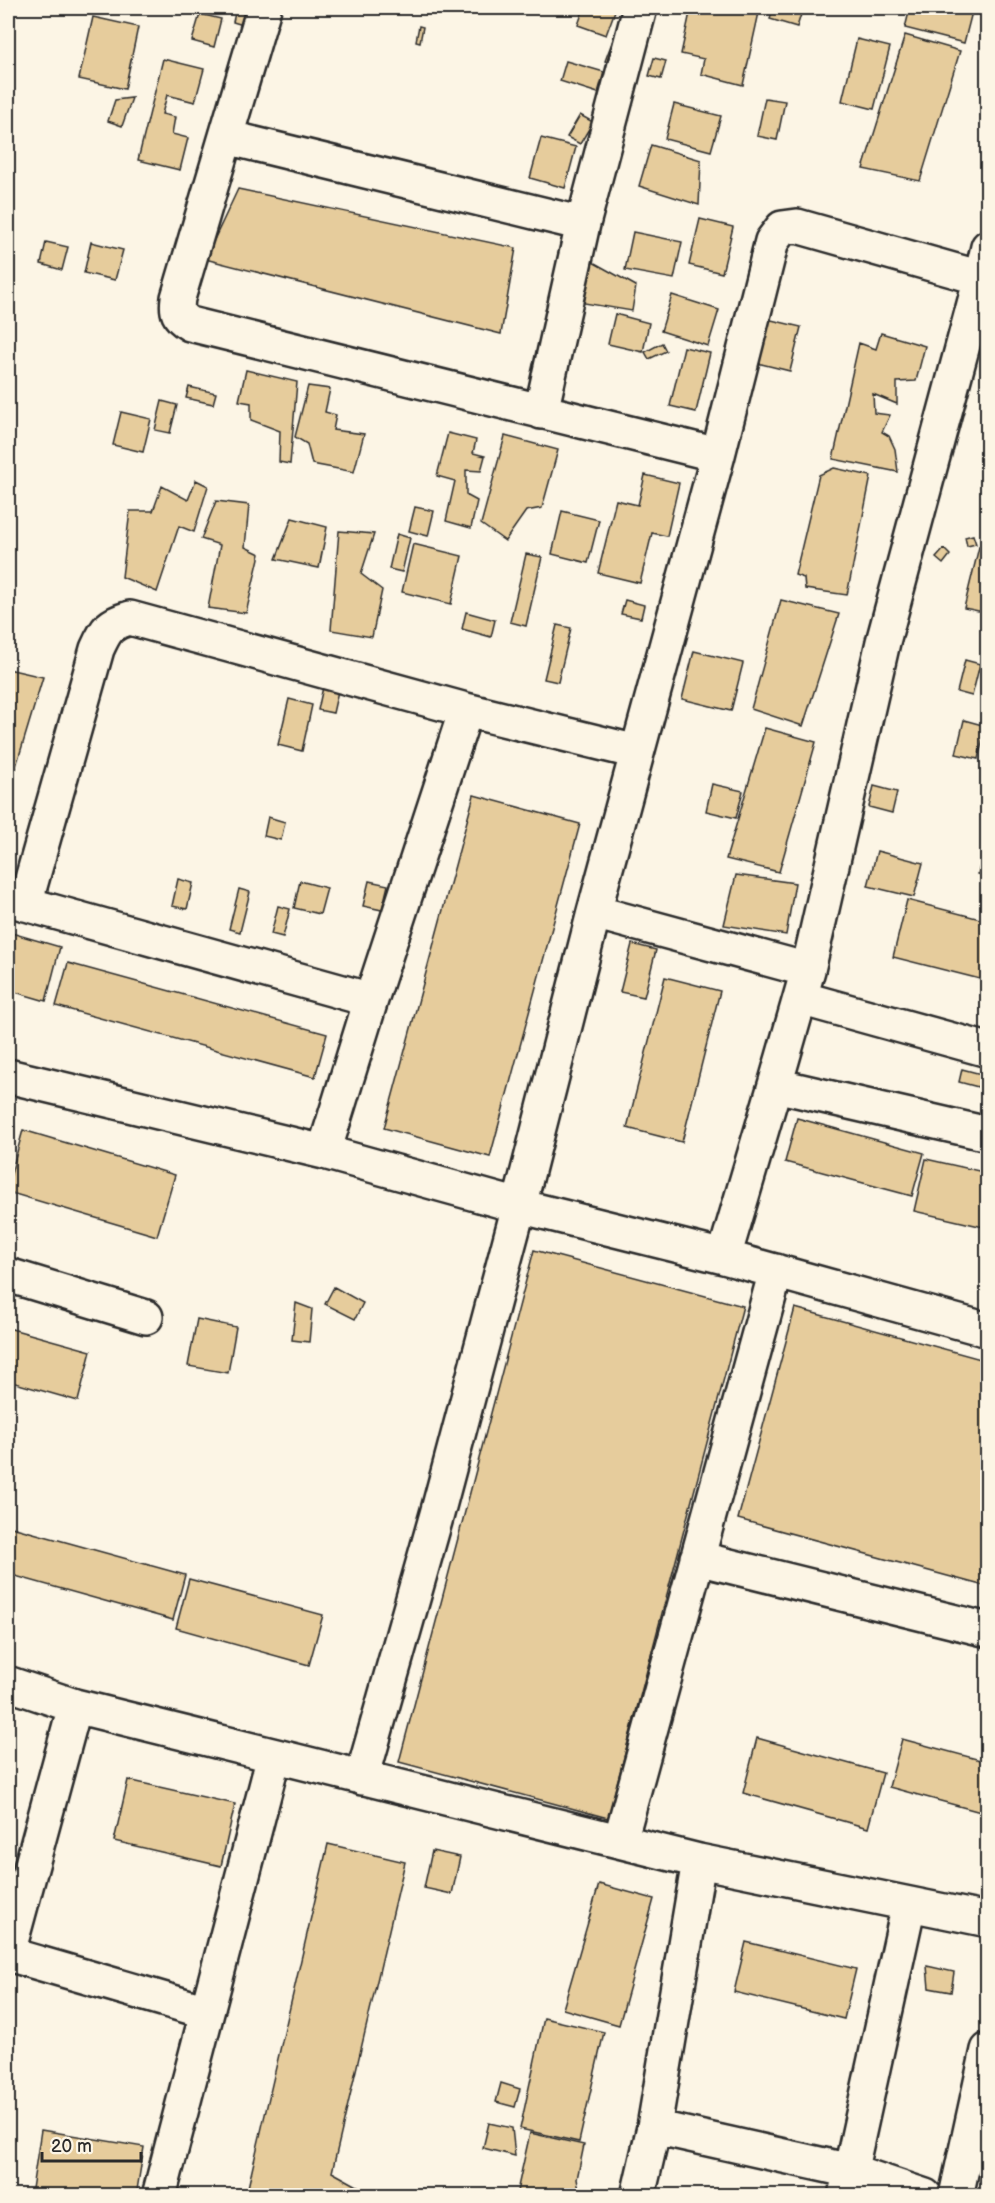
<svg xmlns="http://www.w3.org/2000/svg" width="995" height="2203" viewBox="0 0 995 2203" font-family="'Balsamiq Sans',sans-serif">
	<style>
		.building { fill: #e6cc9c; stroke: #2b2b2b; stroke-width: 1.5 }
		.lines { fill: none; stroke-linecap: round; stroke-linejoin: round }
		.minor-casing { stroke: #2b2b2b; stroke-width: 38 }
		.minor { stroke: #fcf5e5; stroke-width: 33 }
	</style>
	<rect width="100%" height="100%" fill="#fcf5e5"/>
	<filter id="ink" filterUnits="userSpaceOnUse"><feTurbulence type="fractalNoise" baseFrequency=".0167" numOctaves="2"/><feDisplacementMap in="SourceGraphic" scale="12" xChannelSelector="R" yChannelSelector="G"/><feConvolveMatrix kernelMatrix="1 2 1 2 8 2 1 2 1" color-interpolation-filters="sRGB"/></filter>
	<g filter="url(#ink)">
		<path class="building" d="M8,8h4l-4,18z
			M236,8h11l-4,17 -10,-3z
			M584,8h32l-10,27 -28,-10z
			M691,8h69l-17,77 -42,-11 3,-15 -23,-5z
			M773,8h30l-6,19 -27,-8z
			M910,8h63l-9,35 -59,-15z
			M200,14l21,5 -7,28 -22,-6z
			M93,17l45,10 -13,62 -46,-10z
			M419,26l4,1 -3,15 -4,-1z
			M617,29l10,4 -12,32 -10,-4z
			M905,35l55,16 -40,130 -57,-12z
			M857,39l33,8 -16,62 -32,-8z
			M654,58l12,3 -5,18 -12,-3z
			M163,59l41,10 -9,33 -28,-7 -5,19 13,3 -3,17 16,4 -8,32 -42,-10z
			M566,61l38,11 -6,21 -38,-12z
			M132,98l-10,28 -14,-5 7,-21z
			M765,98l20,3 -8,39 -20,-4z
			M674,104l47,12 -10,35 -46,-12z
			M580,115l13,7 -13,22 -13,-7z
			M541,138l35,9 -11,41 -35,-10z
			M8,140l5,2 -5,14z
			M651,145l50,15 -2,45 -60,-19z
			M238,189l278,59 -15,86 -296,-75z
			M700,219l33,8 -11,46 -33,-8z
			M633,232l49,10 -8,37 -49,-9z
			M46,242l22,5 -6,23 -21,-6z
			M91,242l32,8 -8,30 -31,-7z
			M591,261l45,25 -4,25 -48,-8z
			M672,295l47,15 -11,36 -47,-15z
			M615,314l34,9 -6,29 -35,-8z
			M767,319l34,8 -11,44 -33,-8z
			M881,333l44,13 -9,35 -19,1v22l-24,-10 1,19 16,2 -8,17 7,4 6,13 3,23 -65,-13 26,-116 17,6z
			M662,343l4,8 -17,8 -4,-7z
			M684,347l26,6 -14,59 -26,-6z
			M246,370l51,12 -7,82 -11,-2 1,-31 -29,-11v-17l-12,-2z
			M308,386l22,3 -5,23 11,3 -3,15 31,4 -10,38 -42,-8 -5,-20 -12,-7z
			M189,387l27,6 -3,11 -27,-6z
			M162,401l15,4 -7,28 -15,-3z
			M121,412l30,7 -8,33 -30,-7z
			M448,433l28,7 -3,13 12,3 -4,15 -15,-1v25l11,6 -6,27 -25,-7 9,-40 -18,-5z
			M505,436l53,14 -16,58 -16,3 -21,30 -24,-17z
			M834,468l37,8 -24,119 -42,-6 -1,-11 -9,-3 24,-100z
			M645,475l34,8 -12,53 -15,-3 -12,50 -42,-10 18,-73 22,5z
			M196,480l12,6 -14,46 -15,-6 -22,66 -35,-15 8,-66h23l9,-25 26,14z
			M216,501l33,4 -4,42 15,7 -14,59 -38,-5 12,-63 -19,-6z
			M415,507l19,4 -6,25 -19,-5z
			M562,511l37,9 -11,43 -36,-9z
			M292,518l35,9 -8,41 -43,-9z
			M339,531l35,3 -13,40 21,16 -10,47 -41,-7z
			M397,534l13,4 -8,34 -13,-3z
			M973,535l3,9 -9,2 -2,-9z
			M413,544l49,12 -11,48 -49,-12z
			M979,547l9,2v64l-24,-5z
			M944,549l6,6 -7,9 -7,-6z
			M526,554l16,3 -16,69 -16,-4z
			M625,600l19,5 -3,13 -20,-4z
			M781,600l58,14 -36,112 -52,-17z
			M466,612l29,8 -4,17 -29,-8z
			M557,625l14,3 -13,54 -14,-3z
			M694,651l49,12 -12,48 -49,-12z
			M965,660l15,4 -8,32 -15,-4z
			M8,669l35,8 -35,116z
			M323,687l15,4 -5,22 -15,-3z
			M289,699l23,6 -10,46 -24,-6z
			M964,720l22,6 -8,33 -22,-5z
			M765,728l51,14 -37,130 -53,-13z
			M712,784l31,7 -7,27 -30,-7z
			M874,786l23,6 -5,21 -23,-6z
			M474,795l106,29 -90,333 -106,-29z
			M268,817l17,5 -4,18 -17,-4z
			M877,851l46,12 -9,34 -46,-11z
			M983,853l5,1v23l-10,-3z
			M736,875l59,8 -9,52 -62,-10z
			M178,879l15,4 -6,26 -15,-3z
			M300,881l27,7 -7,26 -26,-6z
			M369,881l19,4 -6,25 -19,-4z
			M239,889l11,3 -10,40 -11,-3z
			M907,900l81,21v60l-95,-24z
			M278,906l12,3 -7,28 -12,-3z
			M8,932l52,15 -14,54 -38,-11z
			M632,944l24,6 -12,47 -24,-5z
			M68,963l259,71 -12,43 -259,-71z
			M665,977l55,14 -38,151 -55,-14z
			M962,1069l23,6 -3,13 -23,-6z
			M797,1118l127,35 -12,43 -127,-34z
			M23,1130l152,45 -18,61 -149,-44v-7z
			M926,1159l62,14v55l-74,-17z
			M534,1250l209,56 -135,512 -209,-56z
			M334,1287l29,16 -8,16 -30,-15z
			M296,1303l16,6 -3,33 -17,-2z
			M795,1308l193,53v226l-250,-68z
			M197,1319l39,8 -8,46 -40,-7z
			M8,1328l83,23 -13,50 -70,-20z
			M8,1526l177,49 -12,45 -165,-46z
			M189,1579l134,36 -14,50 -133,-37z
			M757,1738l126,35 -15,55 -125,-35z
			M902,1739l86,23v52l-99,-27z
			M128,1780l107,24 -14,62 -107,-25z
			M328,1844l77,18 -73,310 29,16 -2,8h-113z
			M432,1851l28,6 -8,37 -28,-6z
			M599,1884l55,15 -35,126 -56,-16z
			M746,1942l110,27 -12,50 -110,-27z
			M927,1966l27,6 -3,20 -22,-4z
			M544,2018l60,14 -25,110 -59,-13z
			M501,2083l19,6 -5,18 -19,-5z
			M489,2123l23,5 3,28 -32,-8z
			M41,2130l103,17 -8,49h-64l-40,-7z
			M530,2133l54,12 -7,34 3,17h-64z"/>
		<g class="lines">
			<defs>
				<path id="minor" d="M264,8l-86,290c-2,14 0,19 12,26l528,131
					M226,137l357,87
					M541,412l42,-188 57,-216
					M8,899l363,101
					M25,904l72,-255c9,-20 12,-25 33,-31l336,92 171,42
					M594,912l214,58 75,-328 98,-364 7,-31
					M808,970l-33,115 213,49
					M800,998l188,52
					M8,1076l316,76 195,54 205,51 264,73
					M324,1152l47,-152 95,-290
					M724,1257l51,-172
					M8,1275l138,42
					M697,1558l291,72
					M8,1685l2,-1 65,22 624,155 -45,266 197,44 74,25
					M362,1778l75,-264 82,-308 75,-294 124,-457 54,-214 10,-13 15,-2 191,54
					M620,1841l156,-570
					M699,1861l289,59
					M8,1953l67,-247
					M8,1954l199,58
					M159,2196l115,-440
					M638,2196l16,-69
					M845,2196l64,-292
					M956,2196l32,-146"/>
			</defs>
			<use href="#minor" class="minor-casing"/>
			<use href="#minor" class="minor"/>
		</g>
	</g>
	<rect width="995" height="2203" fill="none" stroke="#fcf5e5" stroke-width="30"/>
	<rect x="15" y="15" width="965" height="2173" fill="none" stroke="#2b2b2b" stroke-width="2" filter="url(#ink)"/>
	<path d="M42 2152v9h99v-9" fill="none" stroke="#2b2b2b" stroke-width="3"/>
	<text x="51" y="2152" font-size="18" fill="#2b2b2b" stroke="#fcf5e5" stroke-width="4.5" paint-order="stroke">20 m</text>
</svg>
